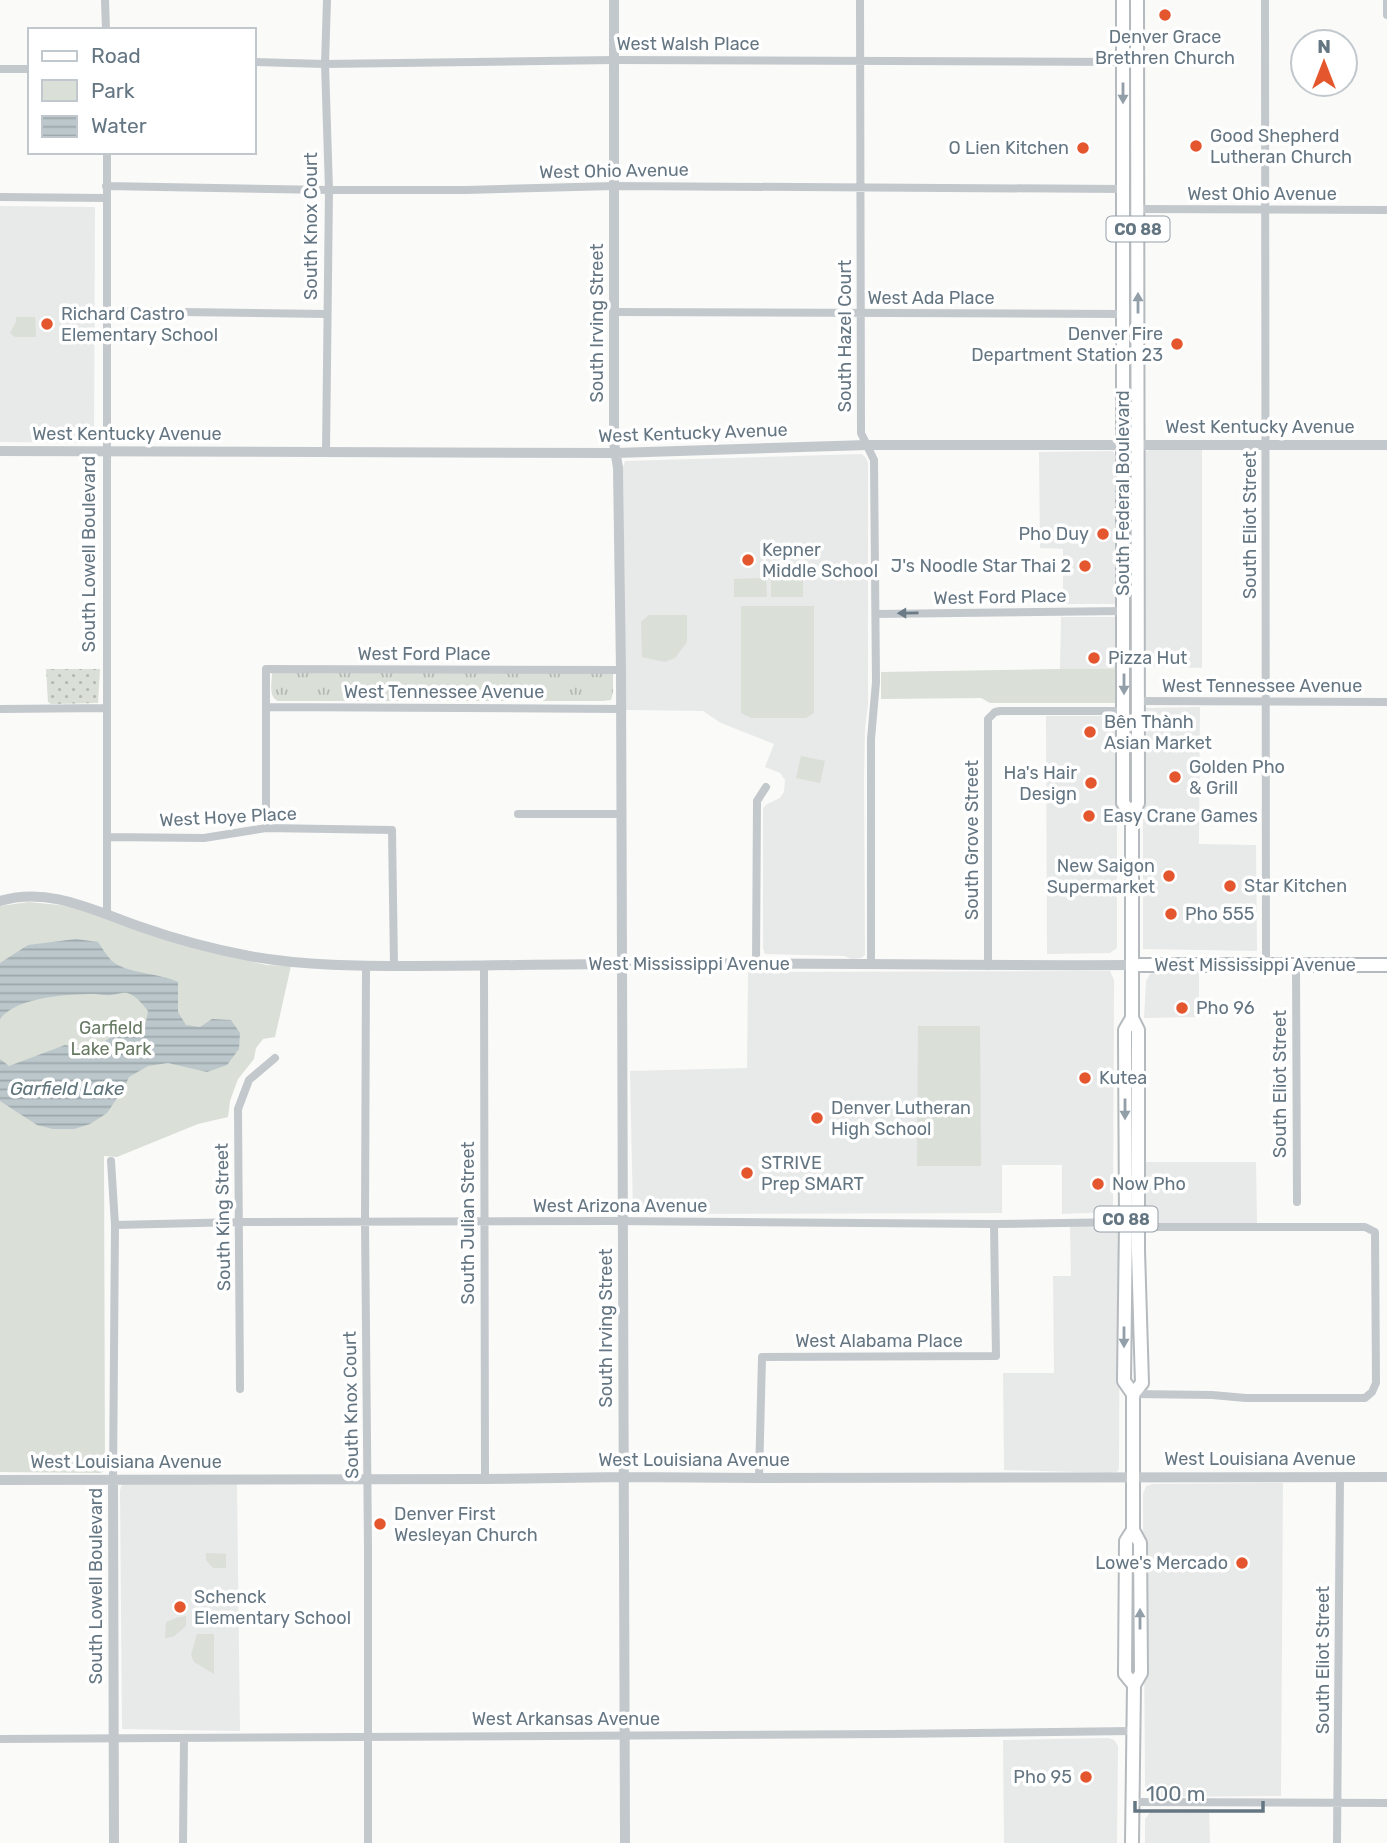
<svg xmlns="http://www.w3.org/2000/svg" width="1387" height="1843" viewBox="0 0 1387 1843" font-family="Rubik,sans-serif">
	<style>
		.built { fill: #e8e9e9 }
		.grass { fill: url(#grass-tufts) }
		.park { fill: #dadfd7 }
		.garden { fill: url(#garden-dots) }
		.water { fill: url(#water-rules) }
		.lines { fill: none; stroke-linecap: round; stroke-linejoin: round }
		.secondary-casing { stroke: #b3babf; stroke-width: 16 }
		.primary-casing { stroke: #b5babe; stroke-width: 16 }
		.minor { stroke: #c3c8cc; stroke-width: 8 }
		.tertiary { stroke: #c3c8cc; stroke-width: 10 }
		.secondary { stroke: #fff; stroke-width: 12 }
		.primary { stroke: #fff; stroke-width: 12 }
		.oneway { fill: #939fa8 }
		.oneway2 { fill: #6a7a87 }
		.poi-dot { fill: #e4572e; stroke: #fff; stroke-width: 2.5 }
		.labels { text-anchor: middle; stroke-width: 7; stroke-linejoin: round; paint-order: stroke }
		.shield { fill: #fff; stroke: #939fa8; stroke-width: 2 }
		.shield-label { font-size: 16px; font-weight: bold; fill: #657683 }
		.poi-label { font-size: 18px; fill: #657683; stroke: #fff; text-anchor: start }
		.street-label { font-size: 18px; fill: #657683; stroke: #fff }
		.park-label { font-size: 18px; fill: #687a64; stroke: #fff }
		.water-label { font-size: 19px; font-style: italic; fill: #60757c; stroke: #fff }
	</style>
	<defs>
		<pattern id="grass-tufts" width="24" height="20" patternUnits="userSpaceOnUse" patternTransform="scale(1.75)"><rect width="24" height="20" fill="#dadfd7"/><path d="M3 7l-1-3M5 7V3M7 7l1-3M15 17l-1-3M17 17v-4M19 17l1-3" fill="none" stroke="#b4b9b4"/></pattern>
		<pattern id="garden-dots" width="8" height="8" patternUnits="userSpaceOnUse" patternTransform="scale(1.75)"><rect width="8" height="8" fill="#dadfd7"/><path d="M2 2h.1M6 6h.1" fill="none" stroke="#b4b9b4" stroke-width="1.8" stroke-linecap="round"/></pattern>
		<pattern id="water-rules" width="6" height="5" patternUnits="userSpaceOnUse" patternTransform="scale(1.75)"><rect width="6" height="5" fill="#bbc7cb"/><path d="M0 2.5h6" fill="none" stroke="#9ca6aa"/></pattern>
	</defs>
	<rect width="100%" height="100%" fill="#fafaf8"/>
	<path class="built" d="M0,206l95,1 -1,236 -94,-1z
		M1202,449v219l-60,-2 1,-214 7,-2z
		M1113,451l5,8v139l-3,6h-52v-55l-23,-1 -1,-96z
		M862,454l4,4 2,5v241l-3,24 -1,49 1,178 -4,3 -9,1 -8,-3 -79,-2 -2,-6v-140l4,-4 13,-6 4,-6 1,-12 -5,-7 -15,-6 9,-23 -53,-21 -18,-12 -77,-1 -3,-243 2,-6z
		M1061,617h57v52h-58z
		M1200,707l-1,137 57,1 1,106 -114,-2v-241z
		M1046,716h64l7,7v225l-7,5 -63,1z
		M1110,971l4,9 -1,232 -51,2v-49h-60v48l-369,1 -3,-143 117,-3 1,-96z
		M1154,972l45,1v44l-55,1 2,-37 4,-7z
		M1141,1162h115l1,61h-115z
		M1070,1226l45,1 5,3 -1,239 -2,3 -9,1 -104,-3 -1,-97h51l-1,-97h18z
		M1283,1483l-2,313 -127,1 -8,-7 -1,-6 -2,-290 3,-8 7,-2z
		M124,1484h113l3,247 -118,-2 -2,-238 1,-5z
		M1109,1738l5,2 4,6 -1,97h-113l-1,-103z
		M1209,1809l1,34h-65v-24l7,-9z"/>
	<path class="grass" d="M272,672h338l3,2v19l-2,7 -8,1h-325c-10,-4 -6,-19 -6,-29z"/>
	<path class="park" d="M16,317h19l1,20h-21l-5,-4 6,-11z
		M766,578l1,19h-33v-18z
		M803,578v19h-32v-18z
		M741,606h73v107l-8,5h-55l-10,-5z
		M649,615h38v27l-12,16 -10,4 -23,-5 -1,-35z
		M1060,669h58l1,34h-129l-9,-5 -100,1v-27z
		M801,756l24,5 -5,22 -24,-5z
		M29,902l40,4 124,42 73,17 25,1 -16,71 -12,2 -7,9 -2,11 -16,20 -8,22 -2,16 -30,7 -81,33 -13,-1 1,312v3l-5,2 -100,-1v-566z
		M918,1026h62l1,140h-64z
		M206,1553l20,1v14h-13l-7,-8z
		M186,1616v10l-13,11 -8,1 1,-16 13,-5z
		M197,1634h17v40l-20,-12 -3,-7z"/>
	<path class="garden" d="M46,669h54l-2,34 -47,1 -3,-2z"/>
	<path class="water" d="M76,939l22,3c4,6 9,14 14,19 15,13 48,12 66,21v30l8,13 14,2 12,-8 19,1 9,13 -1,16 -12,16 -20,7 -39,-9 -20,3 -19,11 -5,11 -17,25 -17,11 -16,5h-21l-16,-4 -37,-24v-42l9,7 56,-21 17,4 18,-4 15,-11 31,-12 2,-11c-5,-6 -12,-16 -21,-18 -4,-1 -11,2 -16,2 -6,1 -11,-1 -17,-1 -26,0 -78,3 -94,25v-56l28,-18z"/>
	<g class="lines">
		<defs>
			<path id="secondary" d="M1133,965h254"/>
			<path id="primary" d="M1123,0v803l9,11
				M1132,1018l-7,12v11l1,181 -2,159 9,13v136l7,13 1,130 -7,12 -2,158
				M1133,1394l9,-11 -4,-132v-221l-6,-12v-204l6,-11 -1,-803
				M1133,1530l-7,11 -1,133 9,11"/>
		</defs>
		<use href="#secondary" class="secondary-casing"/>
		<use href="#primary" class="primary-casing"/>
		<path class="minor" d="M105,0l1,30
			M860,0l1,433 13,27 2,222 -5,57v225
			M1265,0l1,965
			M1387,0v15
			M254,62l71,2 289,-4 509,2
			M0,69h30
			M107,152v762
			M106,186l223,4h137l148,-4 509,3
			M0,197l106,1
			M1138,209l249,1
			M107,311l220,3
			M614,312l508,2
			M326,452l3,-262 -4,-126 2,-64
			M876,614l248,-3
			M1137,701l250,1
			M267,707l354,2
			M0,709l107,-1
			M518,814h104
			M266,828v-159l355,1
			M107,837l97,1 62,-10 126,2 2,136
			M756,964l1,-163 9,-14
			M1296,965l1,237
			M366,966l-1,256 3,326v295
			M484,966l1,513
			M988,966v-247l7,-7 5,-1h124
			M111,1161l4,64 -2,256
			M115,1225l125,-3 371,-1 383,3 132,-2
			M240,1389l-2,-280 11,-29 26,-22
			M1133,1394l79,1 34,3h119l7,-6 4,-9 -1,-151 -10,-5h-227
			M759,1478l3,-121 234,-1 -2,-132
			M0,1739l888,-5 244,-3
			M1132,1802l255,1
			M183,1843l1,-105
			M1337,1843l3,-366"/>
		<path class="tertiary" d="M614,0v443l4,25 3,202 4,1173
			M0,451l616,2 251,-8h520
			M0,901c51,-15 96,11 144,27 34,12 69,21 105,28 55,10 111,10 166,10 69,0 138,-2 207,-2 170,-2 340,2 511,1
			M0,1480l485,-1 139,-2 135,1 628,-1
			M113,1481l1,362"/>
		<use href="#secondary" class="secondary"/>
		<use href="#primary" class="primary"/>
	</g>
	<defs><path id="oneway-solid" d="M-6-.8H1V-3.2L6.5 0L1 3.2V.8H-6Z" transform="scale(1.75)"/></defs>
	<g class="oneway">
		<use href="#oneway-solid" transform="translate(1123 93) rotate(90)"/>
		<use href="#oneway-solid" transform="translate(1138 303) rotate(-90)"/>
		<use href="#oneway-solid" transform="translate(1124 684) rotate(90)"/>
		<use href="#oneway-solid" transform="translate(1125 1109) rotate(90)"/>
		<use href="#oneway-solid" transform="translate(1124 1337) rotate(90)"/>
		<use href="#oneway-solid" transform="translate(1140 1619) rotate(-90)"/>
	</g>
	<use class="oneway2" href="#oneway-solid" transform="translate(908 613) rotate(179)"/>
	<g class="poi-dot">
		<circle cx="1165" cy="15" r="7"/>
		<circle cx="1196" cy="146" r="7"/>
		<circle cx="1083" cy="148" r="7"/>
		<circle cx="47" cy="324" r="7"/>
		<circle cx="1177" cy="344" r="7"/>
		<circle cx="1103" cy="534" r="7"/>
		<circle cx="748" cy="560" r="7"/>
		<circle cx="1085" cy="566" r="7"/>
		<circle cx="1094" cy="658" r="7"/>
		<circle cx="1090" cy="732" r="7"/>
		<circle cx="1175" cy="777" r="7"/>
		<circle cx="1091" cy="783" r="7"/>
		<circle cx="1089" cy="816" r="7"/>
		<circle cx="1169" cy="876" r="7"/>
		<circle cx="1230" cy="886" r="7"/>
		<circle cx="1171" cy="914" r="7"/>
		<circle cx="1182" cy="1008" r="7"/>
		<circle cx="1085" cy="1078" r="7"/>
		<circle cx="817" cy="1118" r="7"/>
		<circle cx="747" cy="1173" r="7"/>
		<circle cx="1098" cy="1184" r="7"/>
		<circle cx="380" cy="1524" r="7"/>
		<circle cx="1242" cy="1563" r="7"/>
		<circle cx="180" cy="1607" r="7"/>
		<circle cx="1086" cy="1777" r="7"/>
	</g>
	<g class="labels">
		<g class="shield">
			<rect x="1106.5" y="216.5" width="63" height="25" rx="5"/>
			<rect x="1094.5" y="1206.5" width="63" height="25" rx="5"/>
		</g>
		<g class="shield-label">
			<text x="1138" y="235">CO 88</text>
			<text x="1126" y="1225">CO 88</text>
		</g>
		<g class="poi-label">
			<text x="1165" y="43" text-anchor="middle">Denver Grace<tspan x="1165" dy="21">Brethren Church</tspan></text>
			<text x="1210" y="142">Good Shepherd<tspan x="1210" dy="21">Lutheran Church</tspan></text>
			<text x="1069" y="154" text-anchor="end">O Lien Kitchen</text>
			<text x="61" y="320">Richard Castro<tspan x="61" dy="21">Elementary School</tspan></text>
			<text x="1163" y="340" text-anchor="end">Denver Fire<tspan x="1163" dy="21">Department Station 23</tspan></text>
			<text x="1089" y="540" text-anchor="end">Pho Duy</text>
			<text x="762" y="556">Kepner<tspan x="762" dy="21">Middle School</tspan></text>
			<text x="1071" y="572" text-anchor="end">J's Noodle Star Thai 2</text>
			<text x="1108" y="664">Pizza Hut</text>
			<text x="1104" y="728">Bên Thành<tspan x="1104" dy="21">Asian Market</tspan></text>
			<text x="1189" y="773">Golden Pho<tspan x="1189" dy="21">&amp; Grill</tspan></text>
			<text x="1077" y="779" text-anchor="end">Ha's Hair<tspan x="1077" dy="21">Design</tspan></text>
			<text x="1103" y="822">Easy Crane Games</text>
			<text x="1155" y="872" text-anchor="end">New Saigon<tspan x="1155" dy="21">Supermarket</tspan></text>
			<text x="1244" y="892">Star Kitchen</text>
			<text x="1185" y="920">Pho 555</text>
			<text x="1196" y="1014">Pho 96</text>
			<text x="1099" y="1084">Kutea</text>
			<text x="831" y="1114">Denver Lutheran<tspan x="831" dy="21">High School</tspan></text>
			<text x="761" y="1169">STRIVE<tspan x="761" dy="21">Prep SMART</tspan></text>
			<text x="1112" y="1190">Now Pho</text>
			<text x="394" y="1520">Denver First<tspan x="394" dy="21">Wesleyan Church</tspan></text>
			<text x="1228" y="1569" text-anchor="end">Lowe's Mercado</text>
			<text x="194" y="1603">Schenck<tspan x="194" dy="21">Elementary School</tspan></text>
			<text x="1072" y="1783" text-anchor="end">Pho 95</text>
		</g>
		<g class="street-label">
			<text x="688" y="50">West Walsh Place</text>
			<text transform="translate(614 171) rotate(-1)" y="6">West Ohio Avenue</text>
			<text x="1262" y="200">West Ohio Avenue</text>
			<text transform="translate(311 226) rotate(-90)" y="6">South Knox Court</text>
			<text x="931" y="304">West Ada Place</text>
			<text transform="translate(597 323) rotate(-90)" y="6">South Irving Street</text>
			<text transform="translate(845 336) rotate(-90)" y="6">South Hazel Court</text>
			<text x="1260" y="433">West Kentucky Avenue</text>
			<text transform="translate(693 433) rotate(-2)" y="6">West Kentucky Avenue</text>
			<text x="127" y="440">West Kentucky Avenue</text>
			<text transform="translate(1123 493) rotate(-90)" y="6">South Federal Boulevard</text>
			<text transform="translate(1250 525) rotate(-90)" y="6">South Eliot Street</text>
			<text transform="translate(89 554) rotate(-90)" y="6">South Lowell Boulevard</text>
			<text transform="translate(1000 597) rotate(-1)" y="6">West Ford Place</text>
			<text x="424" y="660">West Ford Place</text>
			<text x="1262" y="692">West Tennessee Avenue</text>
			<text x="444" y="698">West Tennessee Avenue</text>
			<text transform="translate(228 817) rotate(-3)" y="6">West Hoye Place</text>
			<text transform="translate(972 840) rotate(-90)" y="6">South Grove Street</text>
			<text x="689" y="970">West Mississippi Avenue</text>
			<text x="1255" y="971">West Mississippi Avenue</text>
			<text transform="translate(1280 1084) rotate(-90)" y="6">South Eliot Street</text>
			<text x="620" y="1212">West Arizona Avenue</text>
			<text transform="translate(223 1217) rotate(-91)" y="6">South King Street</text>
			<text transform="translate(468 1223) rotate(-90)" y="6">South Julian Street</text>
			<text transform="translate(606 1328) rotate(-90)" y="6">South Irving Street</text>
			<text x="879" y="1347">West Alabama Place</text>
			<text transform="translate(351 1405) rotate(-91)" y="6">South Knox Court</text>
			<text x="1260" y="1465">West Louisiana Avenue</text>
			<text x="694" y="1466">West Louisiana Avenue</text>
			<text x="126" y="1468">West Louisiana Avenue</text>
			<text transform="translate(96 1586) rotate(-90)" y="6">South Lowell Boulevard</text>
			<text transform="translate(1323 1660) rotate(-90)" y="6">South Eliot Street</text>
			<text x="566" y="1725">West Arkansas Avenue</text>
		</g>
		<g class="park-label">
			<text x="111" y="1034">Garfield<tspan x="111" dy="21">Lake Park</tspan></text>
		</g>
		<g class="water-label">
			<text x="67" y="1095">Garfield Lake</text>
		</g>
	</g>
	<rect x="28" y="28" width="228" height="126" fill="#ffffff" stroke="#c1c8cd" stroke-width="2"/>
	<rect x="42" y="51" width="35" height="10" fill="#ffffff" stroke="#c1c8cd" stroke-width="2"/>
	<text x="91" y="63" font-size="21" fill="#657683">Road</text>
	<rect x="42" y="80" width="35" height="21" fill="#dadfd7" stroke="#c1c8cd" stroke-width="2"/>
	<text x="91" y="98" font-size="21" fill="#657683">Park</text>
	<rect x="42" y="116" width="35" height="21" fill="url(#water-rules)" stroke="#c1c8cd" stroke-width="2"/>
	<text x="91" y="133" font-size="21" fill="#657683">Water</text>
	<g transform="translate(1324 63)"><circle r="33" fill="#ffffff" stroke="#c1c8cd" stroke-width="2"/>
	<path d="M0-5L12 26L0 18L-12 26Z" fill="#e4572e"/>
	<text y="-10" font-size="19" font-weight="bold" text-anchor="middle" fill="#657683">N</text>
	</g>
	<path d="M1135 1801v10h128v-10" fill="none" stroke="#657683" stroke-width="3.5"/>
	<text x="1146" y="1801" font-size="21" fill="#657683" stroke="#ffffff" stroke-width="5" paint-order="stroke">100 m</text>
</svg>
